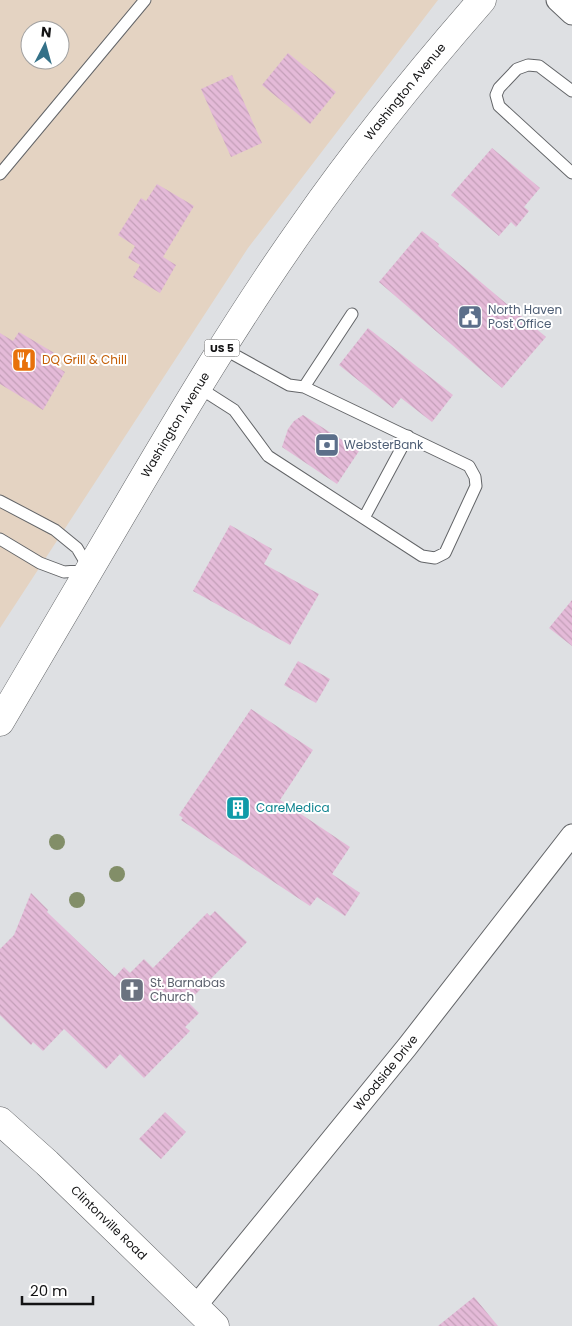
<svg xmlns="http://www.w3.org/2000/svg" width="572" height="1326" viewBox="0 0 572 1326" font-family="Poppins,sans-serif">
	<style>
		.commercial { fill: #e4d3c2; fill-rule: evenodd }
		.building { fill: url(#building-back-hatch) }
		.lines { fill: none; stroke-linecap: round; stroke-linejoin: round }
		.service-casing { stroke: #636568; stroke-width: 13 }
		.minor-casing { stroke: #636568; stroke-width: 23 }
		.secondary-casing { stroke: #636568; stroke-width: 29 }
		.primary-casing { stroke: #636568; stroke-width: 29 }
		.service { stroke: #fff; stroke-width: 11 }
		.minor { stroke: #fff; stroke-width: 21 }
		.secondary { stroke: #fff; stroke-width: 28 }
		.primary { stroke: #fff; stroke-width: 28 }
		.tree { fill: #828e68 }
		.labels { text-anchor: middle; stroke-width: 4; stroke-linejoin: round; paint-order: stroke }
		.shield { fill: #fff; stroke: #5a5a5a; stroke-width: 1 }
		.shield-label { font-size: 11px; font-weight: bold; fill: #131314 }
		.street-label { font-size: 12px; fill: #131314; stroke: #fff }
		.service-label { font-size: 12px; fill: #4e5e75; stroke: #fff; text-anchor: start }
		.food-label { font-size: 12px; fill: #c56008; stroke: #fff; text-anchor: start }
		.culture-label { font-size: 12px; fill: #0d838f; stroke: #fff; text-anchor: start }
		.worship-label { font-size: 12px; fill: #5b616d; stroke: #fff; text-anchor: start }
	</style>
	<defs>
		<pattern id="building-back-hatch" width="6" height="6" patternUnits="userSpaceOnUse" patternTransform="scale(1.25)"><rect width="6" height="6" fill="#e4bad8"/><path d="M-1 5l2 2M0 0l6 6M5-1l2 2" fill="none" stroke="#c39fb8"/></pattern>
	</defs>
	<rect width="100%" height="100%" fill="#dee0e3"/>
	<path class="commercial" d="M0,0h438l-190,248 -248,380zM30,30h30v30h-30z"/>
	<path class="building" d="M288,53l48,39 -26,32 -48,-39z
		M232,75l30,68 -31,14 -30,-68z
		M492,148l48,40 -16,19 5,4 -13,16 -5,-5 -12,14 -48,-41z
		M157,184l37,22 -31,51 13,8 -16,28 -27,-16 7,-12 -12,-7 7,-12 -17,-11 23,-37 5,3z
		M422,231l17,13 -1,2 108,91 -44,51 -123,-106z
		M368,328l85,67 -21,27 -31,-24 -8,10 -54,-43z
		M19,332l37,22 -6,9 15,9 -22,38 -43,-26v-51l13,8z
		M303,415l56,36 -22,33 -55,-37 6,-18 6,-8z
		M230,525l42,24 -8,15 55,30 -29,51 -97,-54z
		M572,600v46l-23,-18z
		M298,661l32,18 -14,24 -32,-18z
		M251,709l62,41 -33,50 70,47 -18,27 28,19 -15,23 -28,-19 -7,9 -129,-86 2,-2 -4,-3z
		M31,893l17,17 -1,2 68,65 9,-10 6,6 14,-14 9,9 54,-55 3,3 5,-5 32,31 -59,60 11,11 -14,14 5,4 -46,47 -24,-24 -14,15 -42,-40 -21,22 -10,-9 -2,3 -31,-30v-66l14,-14z
		M165,1112l21,20 -25,27 -22,-20z
		M474,1297l24,29h-60z"/>
	<g class="lines">
		<defs>
			<path id="service" d="M572,91l-33,-25 -11,-1 -11,4 -18,19 -3,7 3,11 73,67
				M0,174l145,-174
				M198,387l36,23 34,46 154,100 13,2 10,-5 31,-67 -1,-9 -6,-11 -165,-79 -15,-2 -67,-37
				M304,387l48,-73
				M0,501l55,29 22,18 13,22 -26,2 -24,-9 -40,-24
				M364,518l44,-82"/>
			<g id="minor">
				<path d="M557,0l15,14"/>
				<path id="s1" d="M195,1307l212,-260 165,-212"/>
			</g>
			<g id="secondary">
				<path id="s2" d="M0,1121l47,42 168,163"/>
			</g>
			<g id="primary">
				<path id="s3" d="M0,722c41,-71 83,-141 124,-211 57,-97 114,-193 179,-285 55,-79 116,-154 179,-226"/>
			</g>
		</defs>
		<use href="#service" class="service-casing"/>
		<use href="#minor" class="minor-casing"/>
		<use href="#secondary" class="secondary-casing"/>
		<use href="#primary" class="primary-casing"/>
		<use href="#service" class="service"/>
		<use href="#minor" class="minor"/>
		<use href="#secondary" class="secondary"/>
		<use href="#primary" class="primary"/>
	</g>
	<g class="tree">
		<circle cx="57" cy="842" r="8"/>
		<circle cx="117" cy="874" r="8"/>
		<circle cx="77" cy="900" r="8"/>
	</g>
	<defs>
		<symbol id="civic-square" viewBox="-11 -11 22 22"><rect x="-9" y="-9" width="18" height="18" rx="4" fill="#5c6f8a" stroke="#fff"/><path d="M-.6-6.5H3V-4.5H.6V-3L4-1V1h2V6H-6V1h2V-1L-.6-3ZM-1.2 2.5V6h2.4V2.5Z" fill="#fff"/></symbol>
		<symbol id="restaurant-square" viewBox="-11 -11 22 22"><rect x="-9" y="-9" width="18" height="18" rx="4" fill="#e8710a" stroke="#fff"/><path d="M-5-6h1v4h1v-4h1v4h1v-4h1v5L-1.5 .5V6h-2V.5L-5-1ZM5-6V6H3V1.5H1.5Q1.5-4 5-6Z" fill="#fff"/></symbol>
		<symbol id="bank-square" viewBox="-11 -11 22 22"><rect x="-9" y="-9" width="18" height="18" rx="4" fill="#5c6f8a" stroke="#fff"/><path d="M-6-4H6V4H-6ZM0-2.3a2.3 2.3 0 1 0 0 4.6a2.3 2.3 0 1 0 0-4.6Z" fill="#fff"/></symbol>
		<symbol id="building-square" viewBox="-11 -11 22 22"><rect x="-9" y="-9" width="18" height="18" rx="4" fill="#0f9aa8" stroke="#fff"/><path d="M-4-6H4V6H1V3H-1V6H-4ZM-2.5-4.3h1.7v1.8h-1.7ZM.8-4.3h1.7v1.8H.8ZM-2.5-1h1.7V.8h-1.7ZM.8-1h1.7V.8H.8Z" fill="#fff"/></symbol>
		<symbol id="church-square" viewBox="-11 -11 22 22"><rect x="-9" y="-9" width="18" height="18" rx="4" fill="#6b7280" stroke="#fff"/><path d="M-1.2-6h2.4v3.5h3.3v2.4h-3.3V6h-2.4V-.1h-3.3v-2.4h3.3Z" fill="#fff"/></symbol>
	</defs>
	<g fill-rule="evenodd">
		<use href="#civic-square" x="456" y="303" width="28" height="28"/>
		<use href="#restaurant-square" x="10" y="346" width="28" height="28"/>
		<use href="#bank-square" x="313" y="431" width="28" height="28"/>
		<use href="#building-square" x="224" y="794" width="28" height="28"/>
		<use href="#church-square" x="118" y="976" width="28" height="28"/>
	</g>
	<g class="labels">
		<rect class="shield" x="204.5" y="339.5" width="35" height="17" rx="4"/>
		<g class="shield-label">
			<text x="222" y="352">US 5</text>
		</g>
		<g class="street-label">
			<text dy="4" stroke="none"><textPath href="#s3" startOffset="750">Washington Avenue</textPath></text>
			<text dy="4" stroke="none"><textPath href="#s3" startOffset="345">Washington Avenue</textPath></text>
			<text dy="4" stroke="none"><textPath href="#s1" startOffset="302">Woodside Drive</textPath></text>
			<text dy="4" stroke="none"><textPath href="#s2" startOffset="149">Clintonville Road</textPath></text>
		</g>
		<g class="service-label">
			<text x="488" y="314">North Haven<tspan x="488" dy="14">Post Office</tspan></text>
			<text x="344" y="449">WebsterBank</text>
		</g>
		<g class="food-label">
			<text x="42" y="364">DQ Grill &amp; Chill</text>
		</g>
		<g class="culture-label">
			<text x="256" y="812">CareMedica</text>
		</g>
		<g class="worship-label">
			<text x="150" y="987">St. Barnabas<tspan x="150" dy="14">Church</tspan></text>
		</g>
	</g>
	<g transform="translate(45 45) rotate(6)"><circle r="24" fill="#ffffff" stroke="#a1a1a1"/>
	<path d="M0-4L9 19L0 12L-9 19Z" fill="#347188"/>
	<text y="-8" font-size="14" font-weight="bold" text-anchor="middle" fill="#131314">N</text>
	</g>
	<path d="M22 1296v8h71v-8" fill="none" stroke="#131314" stroke-width="2.5"/>
	<text x="30" y="1296" font-size="15" fill="#131314" stroke="#ffffff" stroke-width="4" paint-order="stroke">20 m</text>
</svg>
